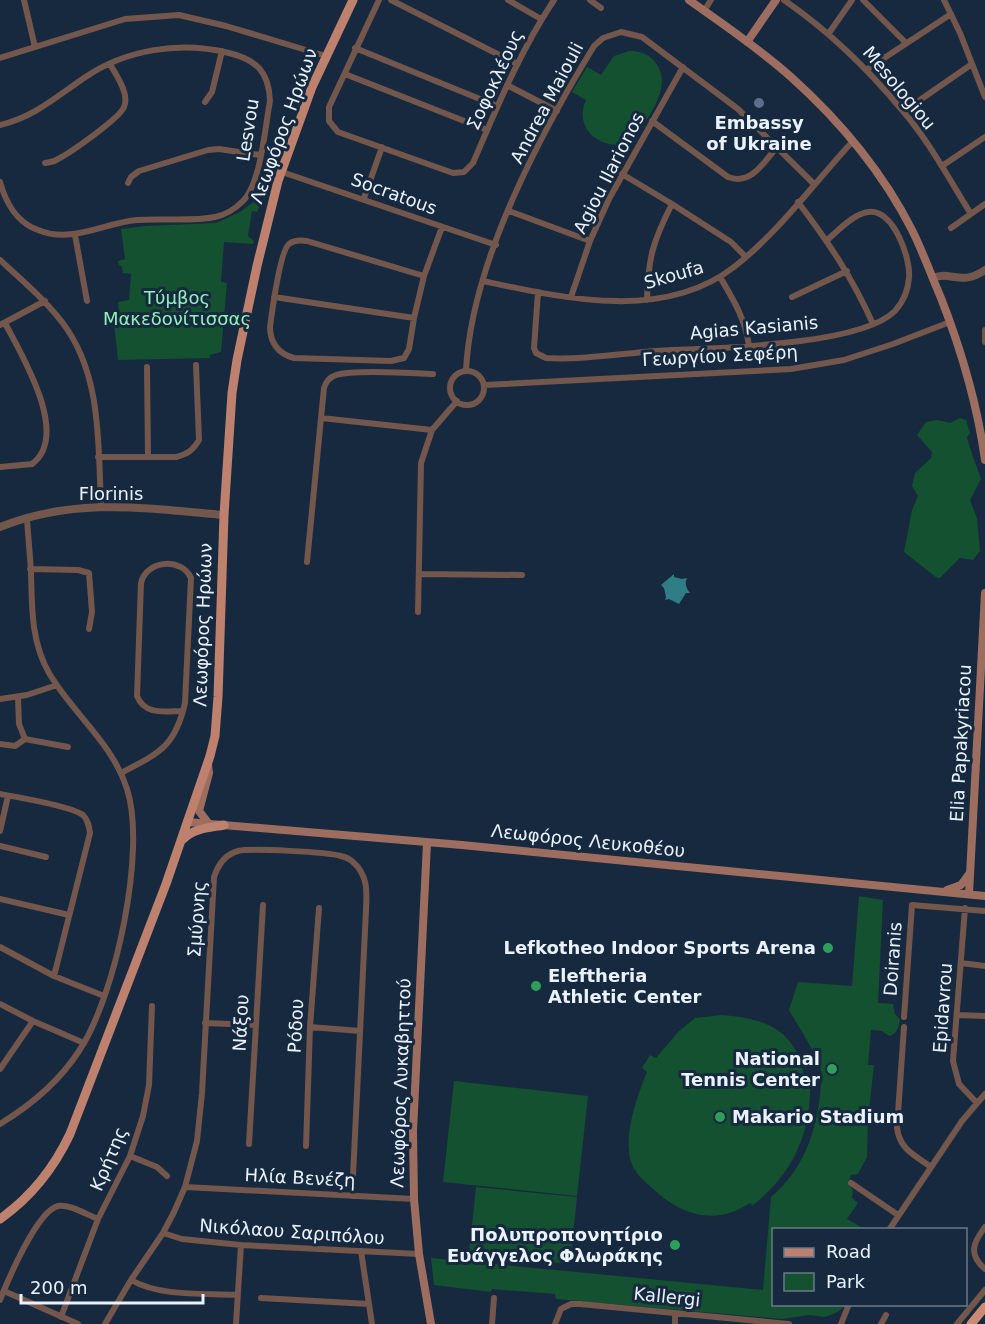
<svg xmlns="http://www.w3.org/2000/svg" width="985" height="1324" viewBox="0 0 985 1324" font-family="'DejaVu Sans',sans-serif">
	<style>
		.green { fill: #135131 }
		.water { fill: #2f7d85 }
		.lines { fill: none; stroke-linecap: round; stroke-linejoin: round }
		.minor { stroke: #73564c; stroke-width: 6 }
		.tertiary { stroke: #73564c; stroke-width: 8 }
		.secondary { stroke: #9d6e5f; stroke-width: 8 }
		.primary { stroke: #be816e; stroke-width: 9 }
		.trunk { stroke: #cc8a74; stroke-width: 9 }
		.service-dot { fill: #5c6f8a; stroke: #17293e; stroke-width: 2 }
		.leisure-dot { fill: #2e9e5b; stroke: #17293e; stroke-width: 2 }
		.labels { text-anchor: middle; stroke-width: 6; stroke-linejoin: round; paint-order: stroke }
		.street-label { font-size: 18px; fill: #e9f2fe; stroke: #17293e }
		.poi-label { font-size: 18px; font-weight: bold; fill: #e9f2fe; stroke: #17293e; text-anchor: end }
		.park-label { font-size: 18px; fill: #90f2b8; stroke: #17293e }
	</style>
	<rect width="100%" height="100%" fill="#17293e"/>
	<path class="green" d="M629,51c10,0 18,2 25,10 22,24 -8,58 -21,80 -27,13 -61,-10 -47,-41l-14,-8 15,-25 14,8 13,-19z
		M256,200l5,4 -4,8 -5,-1 -4,25 6,5 -1,3 -29,-2 -3,40 6,1 -6,69 -11,3v3l-92,2 -4,-36 6,-1 -2,-21 11,-2 2,-26 -8,-1 -1,-6 -3,-2 -1,-4 7,-2 -4,-30 24,-3 71,-3 24,-11z
		M960,418l6,2 4,13 -3,4c4,16 9,27 14,42l-11,21 7,18 3,33 -7,9 -13,-2 -20,20h-3l-33,-26 8,-42 6,-14 -6,-10 3,-13 16,-15 1,-6 -15,-17 9,-13 11,-2 13,3z
		M859,896l24,4 -5,103 15,1 2,10 5,6c-2,8 -3,14 -11,16l-7,-5 -11,-1 -3,35h6l-6,55 -1,37 -9,17 -7,1 -3,8 5,7 -1,8 6,5 -11,16 14,8 -2,3h-85v74l72,1 -8,7 -13,5 -16,-2 -27,4 -226,-20 -1,-5 -63,-5 -1,3 -57,-7 -3,-27 332,32 8,-93c31,-26 45,-63 49,-102 0,-6 2,-13 2,-19 -2,-19 -24,-49 -33,-66l9,-28 54,4z
		M721,1015c47,3 76,16 84,65l5,1c2,51 -17,93 -57,124l-3,-2c-36,24 -70,12 -99,-16 -8,-7 -17,-15 -20,-25 -8,-26 6,-66 16,-90l-5,-4 8,-13 6,3 22,-26 17,-14z
		M454,1081l134,15 -11,100 -134,-14z
		M476,1187l101,10 -7,67 -101,-11z"/>
	<path class="water" d="M674,574v3l8,2 5,-1c-3,6 0,11 3,15h-4l-7,11 -10,-5 -4,1 1,-3 -2,-9 -3,-3z"/>
	<g class="lines">
		<path class="minor" d="M24,0l11,47
			M379,0l-50,107v14l9,11 115,41 11,-1 9,-9c24,-56 47,-112 81,-163
			M391,0l126,64
			M508,0l33,19
			M590,0l11,8
			M784,0c45,31 83,68 118,110 27,31 47,69 69,104
			M863,0l43,43
			M944,0l16,33 25,64
			M704,11l7,-11
			M829,33l23,-33
			M355,48l142,58
			M0,58l125,-39 54,-4 47,11 100,30
			M866,70l85,-56
			M345,74l142,56
			M507,85l50,26
			M205,102l7,-10 10,-41
			M904,111l68,-47
			M652,121l76,56c23,9 36,-15 49,-30
			M0,125c34,-8 56,-28 84,-47 42,-29 96,-37 145,-25 28,7 40,19 41,48 -5,26 -9,82 -27,100 -8,8 -18,14 -28,16 -25,5 -53,1 -78,3 -34,3 -65,24 -99,10 -22,-8 -32,-27 -38,-48
			M45,163c5,-1 9,-1 13,-4 12,-6 62,-41 66,-52 6,-13 -8,-32 -14,-43
			M942,166l43,-29
			M282,172l214,73
			M622,174l50,30
			M128,183l3,-6 8,-6 69,-21 11,-1 41,6
			M364,198l18,-51
			M798,202c31,41 54,75 75,122
			M509,211l81,30
			M951,228l34,-24
			M75,235l12,66
			M0,260c22,20 44,39 62,62 40,52 36,122 39,184
			M424,276l-117,-35c-6,-1 -13,-1 -18,3 -9,7 -17,68 -19,83 0,15 8,27 24,31l97,3 13,-3 5,-9 5,-31 10,-42 18,-49
			M720,277c13,22 26,43 29,69
			M483,281c80,17 180,41 251,-14 45,-35 80,-84 119,-126
			M538,292l-4,56 2,5 10,5c36,2 73,-4 109,-7 52,-3 204,-4 240,-40 8,-9 13,-20 14,-33 2,-20 -16,-70 -41,-66 -15,2 -30,19 -41,28
			M274,297l140,21
			M571,297l19,-56 19,-42 74,-132
			M792,297l55,-26
			M647,300c1,-42 6,-59 25,-96l59,38 15,15
			M0,325l45,-24
			M985,330v12
			M147,367l1,89
			M450 388a17 17 0 1 1 34 0a17 17 0 1 1-34 0Z
			M466,371c5,-106 73,-235 128,-325l9,-8 18,-6 21,5 96,72 76,75
			M484,385l307,-16 53,-9 49,-16 57,-22
			M321,418l3,-30c2,-7 6,-11 12,-13 17,-6 77,-2 97,-1
			M98,457h78c12,-3 17,-7 23,-17l-3,-75
			M0,467l32,-3c39,-29 -11,-110 -27,-141
			M307,562l14,-144 111,12
			M30,569l48,1 11,3 3,39 -3,17
			M419,574l103,1
			M418,612l3,-149 11,-33 25,-29
			M18,698l1,26 6,15 43,8
			M0,699l27,-4 30,-10
			M0,744l15,2 10,-7
			M121,773c38,-20 54,-26 64,-70l6,-125c-9,-21 -45,-18 -50,5l-4,113c8,20 29,15 46,15
			M0,794c17,3 71,12 83,21 5,5 6,11 7,18l-36,143
			M0,831l8,-35
			M0,846l46,11
			M0,899l69,16
			M965,908l-12,153 6,23 18,19
			M0,947l54,29 50,20
			M961,963l24,3
			M0,1004l33,17 51,22
			M957,1015l28,1
			M904,1017l8,-112 73,6
			M205,1023l50,2
			M310,1027l50,4
			M904,1027l-7,101c3,22 18,27 34,39
			M0,1069l33,-48
			M0,1124c31,-19 59,-42 79,-73 36,-53 68,-201 48,-262 -15,-47 -54,-75 -78,-116 -18,-31 -17,-66 -18,-101 -1,-18 -3,-36 -4,-54
			M249,1144l14,-239
			M306,1146l4,-119 9,-119
			M130,1156l27,11 10,9
			M851,1183l47,32
			M185,1187l229,12
			M985,1227c-12,16 -17,27 0,42
			M889,1230l73,-109 23,-27
			M163,1233l19,6 59,6 178,9
			M361,1251l11,73
			M131,1280c30,17 72,13 106,15
			M4,1291l74,33
			M261,1298l108,6
			M0,1300c8,-20 37,-89 58,-94 12,-2 29,9 40,13
			M61,1317l37,-98 32,-63 13,-40 6,-31 3,-79
			M105,1324l26,-44 32,-47 11,-21 11,-25 12,-46 5,-48 12,-216c4,-12 12,-23 24,-26 14,-3 89,1 103,5 4,1 9,3 12,6 15,13 14,30 13,48l-14,286
			M236,1324l5,-79
			M492,1324l2,-26
			M555,1324l6,-15 10,-5h9l209,20
			M675,1324v-10
			M841,1324l8,-20
			M881,1324l5,-9
			M957,1324l28,-34"/>
		<path class="tertiary" d="M933,278c18,-8 27,9 52,-8
			M0,527c76,-30 145,-19 224,-12"/>
		<path class="secondary" d="M689,0c35,25 71,49 102,77 48,43 92,96 121,153 11,22 19,45 29,68 21,54 36,104 44,162
			M747,42l29,-42
			M208,764l1,9 -10,38 10,13
			M187,822l275,23 523,51
			M427,843l-14,288 1,68 5,55 12,70
			M947,890l14,-5 8,-11
			M969,894l16,-301"/>
		<path class="primary" d="M182,840c12,-12 26,-12 42,-15
			M0,1219c31,-22 54,-51 70,-85l96,-250 44,-128 5,-20 3,-39 6,-182 8,-122 5,-33 20,-94 21,-85 34,-94 41,-87"/>
		<path class="trunk" d="M971,1324l14,-17"/>
	</g>
	<circle class="service-dot" cx="759" cy="103" r="6"/>
	<g class="leisure-dot">
		<circle cx="828" cy="948" r="6"/>
		<circle cx="536" cy="986" r="6"/>
		<circle cx="832" cy="1069" r="6"/>
		<circle cx="720" cy="1117" r="6"/>
		<circle cx="675" cy="1245" r="6"/>
	</g>
	<g class="labels">
		<g class="street-label">
			<text transform="translate(495 80) rotate(-65)" y="6">Σοφοκλέους</text>
			<text transform="translate(899 88) rotate(50)" y="6">Mesologiou</text>
			<text transform="translate(547 103) rotate(-62)" y="6">Andrea Maiouli</text>
			<text transform="translate(284 126) rotate(-70)" y="6">Λεωφόρος Ηρώων</text>
			<text transform="translate(248 130) rotate(-81)" y="6">Lesvou</text>
			<text transform="translate(609 173) rotate(-63)" y="6">Agiou Ilarionos</text>
			<text transform="translate(394 194) rotate(20)" y="6">Socratous</text>
			<text transform="translate(674 275) rotate(-16)" y="6">Skoufa</text>
			<text transform="translate(754 328) rotate(-5)" y="6">Agias Kasianis</text>
			<text transform="translate(720 356) rotate(-3)" y="6">Γεωργίου Σεφέρη</text>
			<text x="111" y="500">Florinis</text>
			<text transform="translate(203 625) rotate(-88)" y="6">Λεωφόρος Ηρώων</text>
			<text transform="translate(961 743) rotate(-87)" y="6">Elia Papakyriacou</text>
			<text transform="translate(588 841) rotate(6)" y="6">Λεωφόρος Λευκοθέου</text>
			<text transform="translate(197 919) rotate(-86)" y="6">Σμύρνης</text>
			<text transform="translate(893 959) rotate(-86)" y="6">Doiranis</text>
			<text transform="translate(943 1008) rotate(-86)" y="6">Epidavrou</text>
			<text transform="translate(241 1023) rotate(-87)" y="6">Νάξου</text>
			<text transform="translate(296 1026) rotate(-87)" y="6">Ρόδου</text>
			<text transform="translate(401 1083) rotate(-88)" y="6">Λεωφόρος Λυκαβηττού</text>
			<text transform="translate(109 1159) rotate(-67)" y="6">Κρήτης</text>
			<text transform="translate(300 1178) rotate(3)" y="6">Ηλία Βενέζη</text>
			<text transform="translate(292 1232) rotate(4)" y="6">Νικόλαου Σαριπόλου</text>
			<text transform="translate(667 1297) rotate(6)" y="6">Kallergi</text>
		</g>
		<g class="poi-label">
			<text x="759" y="129" text-anchor="middle">Embassy<tspan x="759" dy="21">of Ukraine</tspan></text>
			<text x="816" y="954">Lefkotheo Indoor Sports Arena</text>
			<text x="548" y="982" text-anchor="start">Eleftheria<tspan x="548" dy="21">Athletic Center</tspan></text>
			<text x="820" y="1065">National<tspan x="820" dy="21">Tennis Center</tspan></text>
			<text x="732" y="1123" text-anchor="start">Makario Stadium</text>
			<text x="663" y="1241">Πολυπροπονητίριο<tspan x="663" dy="21">Ευάγγελος Φλωράκης</tspan></text>
		</g>
		<g class="park-label">
			<text x="177" y="304">Τύμβος<tspan x="177" dy="21">Μακεδονίτισσας</tspan></text>
		</g>
	</g>
	<rect x="772" y="1228" width="195" height="78" fill="#17293e" stroke="#6b798b" stroke-width="1.5"/>
	<rect x="784" y="1248" width="30" height="9" fill="#be816e" stroke="#6b798b" stroke-width="1.5"/>
	<text x="826" y="1258" font-size="18" fill="#e9f2fe">Road</text>
	<rect x="784" y="1273" width="30" height="18" fill="#135131" stroke="#6b798b" stroke-width="1.5"/>
	<text x="826" y="1288" font-size="18" fill="#e9f2fe">Park</text>
	<path d="M21 1294v9h182v-9" fill="none" stroke="#e9f2fe" stroke-width="3"/>
	<text x="30" y="1294" font-size="18" fill="#e9f2fe" stroke="#17293e" stroke-width="4.5" paint-order="stroke">200 m</text>
</svg>
